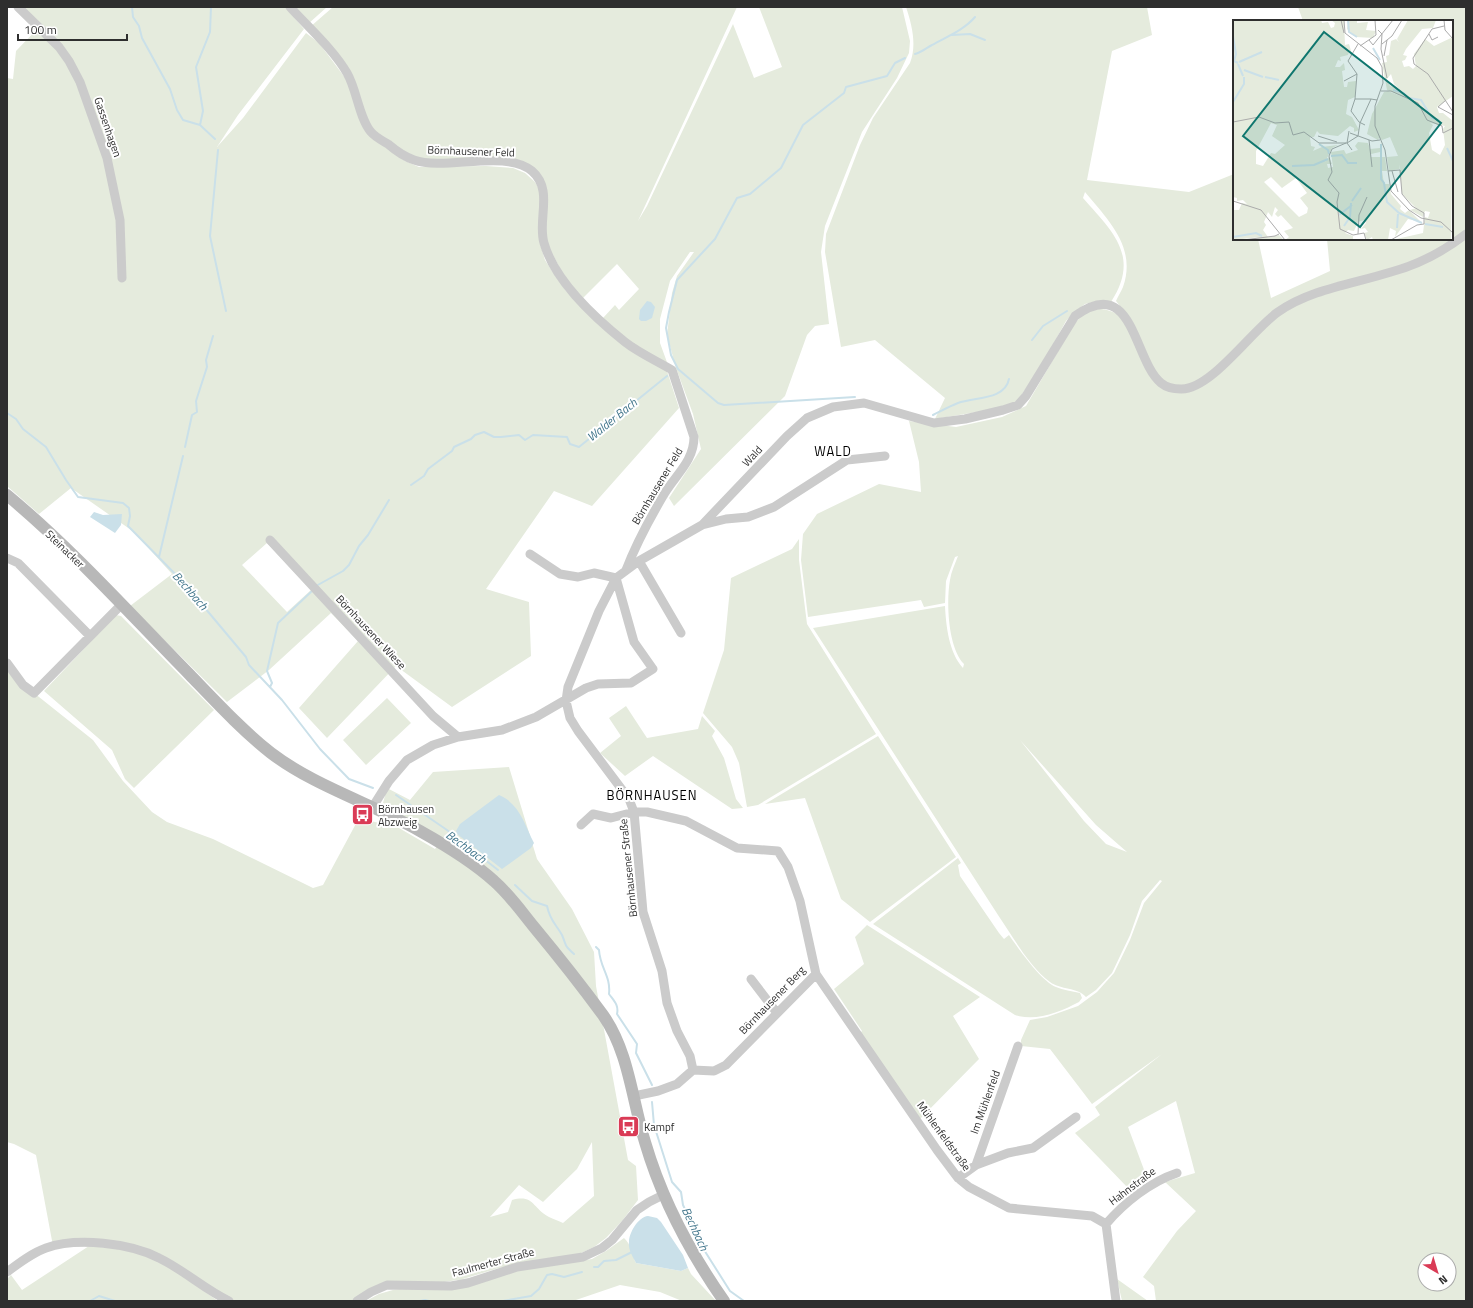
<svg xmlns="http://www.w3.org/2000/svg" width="1473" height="1308" viewBox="0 0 1473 1308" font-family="'Titillium Web',sans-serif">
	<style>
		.green { fill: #e5ebdd; fill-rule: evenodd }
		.water { fill: #cae0e9 }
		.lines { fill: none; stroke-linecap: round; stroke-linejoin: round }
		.stream { stroke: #cae0e9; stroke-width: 2 }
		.street { stroke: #cbcbcb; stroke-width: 9 }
		.secondary { stroke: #b8b8b8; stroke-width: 12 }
		.labels { text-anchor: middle; stroke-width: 4; stroke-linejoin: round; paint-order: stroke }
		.street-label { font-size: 11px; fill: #2e2e2e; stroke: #fff }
		.poi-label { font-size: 11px; fill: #2e2e2e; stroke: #fff; text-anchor: start }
		.water-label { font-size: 12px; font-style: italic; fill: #41758b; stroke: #fff }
		.quarter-label { font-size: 13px; letter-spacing: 1px; fill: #000; stroke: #fff }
		.inset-river { fill: none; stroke: #cae0e9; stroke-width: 2 }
		.inset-road { fill: none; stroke: #ababab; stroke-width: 1 }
		.view { fill: #0f766e; fill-opacity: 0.15; stroke: #0f766e; stroke-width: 2 }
		.inset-edge { fill: none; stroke: #2e2e2e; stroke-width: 2 }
	</style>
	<rect width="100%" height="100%" fill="#fff"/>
	<path class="green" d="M22,7h263l19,22 -66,86 -21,32 26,-29 63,-85 13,10 27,36 26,58 33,24 14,6 67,-1 27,2 12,5 10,9 6,11 -1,51 5,16 7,11 14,20 101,80 12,37 -87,98 -38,-15 -68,98 43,13 2,54 -79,51 -56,-41 -69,72 -28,-30 59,-67 -27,-28 -62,57 -42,32 -97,-96 42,-32 -38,-42 -63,-44 -32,26 -32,-28v-408l6,1 3,-28 25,-26zM267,543l44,47 -24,22 -45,-47z
		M292,7h35l-19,17z
		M333,7h404l-99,214 9,-15 86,-182 21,54 28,-11 -23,-60h143l8,34 -1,12 -12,25 -35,54 -37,94 -4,26 8,72 -14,2 -8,9 -22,61 -111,110 -5,-8 32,-49 -8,-35 -17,-46 -9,-33 5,-42 5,-17 17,-24h-4l-20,29 -10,38v24l8,22 -41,-25 -24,-22 12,-13 4,5 20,-21 -22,-25 -35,35 -11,-10 -25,-47 1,-48 -29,-33h-83l-21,-3 -42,-28 -24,-58 -38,-45z
		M906,7h241l5,28 -40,16 -25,129 102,12 45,-18v65h24l13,59 59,-27 -3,-32h125v-218h-149l-5,-14h168v1294h-310l-2,-15 -11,-9 34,-46 19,-20 -31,-29 30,-9 -19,-72 -48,26 18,48 -18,13 -53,-55 25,-18 -5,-8 67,-53 -70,50 -42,-55 -29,-3v-6l9,-20 17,-3 31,-11 19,-14 17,-19 16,-33 14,-37 18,-22 -2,-1 -18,21 -12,34 -18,38 -16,17 -10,7c-9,-10 -25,-7 -36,-15 -21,-16 -37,-45 -52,-67l-185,-287 132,-22c1,20 4,47 18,62l1,-4c-16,-16 -18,-62 -14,-84 1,-8 5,-16 8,-24l-3,1 -9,24 -1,22 -21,4 -3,-7 -113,17 -7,-57 2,-26 14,-20 62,-30 42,8 -2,-30 -10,-41 47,6 46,-10 24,-11 48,-82c21,-24 34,-15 59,-2l-17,-21c2,-5 5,-9 7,-14 14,-40 -15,-67 -38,-95l-2,6c29,33 58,58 28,104l-14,-1 -12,3 -12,9 -7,8 -26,47 -22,32 -11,7 -72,12 10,-21 -70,-58 -34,7 -16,-95 1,-18 34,-89 13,-27 37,-55c7,-18 2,-38 -4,-56zM1020,740l76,85 31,27 -21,-8 -22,-23zM1425,1260h24v24h-24z
		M799,539v21l8,64 69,110 -118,71 -11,2 -8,-44 -7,-16 -29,-34 21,-63 7,-72 61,-29z
		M116,615l5,1 93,94 -80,78 -9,-9 -13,-29 -68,-59z
		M7,663l27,30 59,47 30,41 29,31 15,10 46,17 100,49 10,-3 36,-67 40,10 36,21 7,-10 -48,-26 -11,-10 4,-15 23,12 23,-28 76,-5 28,92 35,50 22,43 2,34 32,174 8,6 2,34 -16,21 -16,17 -12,9 -15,7 -80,14 -46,14 -81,6 -20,13h-118l-95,-54 -86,-1 -17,-91 -22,-11 -7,-2zM592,1142l2,54 -31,27c-4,-2 -10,-4 -14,-6 -17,-9 -15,-23 -37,-17l-4,12 -18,5 29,-32 24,17 34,-33z
		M387,698l24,25 -45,42 -23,-25z
		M626,706l21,32 51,-9 4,-13 13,15 -3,5 12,22 12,41 7,9 -11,1 -79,-53 -28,20 -25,-23 21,-17 -12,-18z
		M878,736l78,121 -86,65 -29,-23 -36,-101 -40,6z
		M958,858l3,5 -3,2 2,11 39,57 5,6 5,-4c9,13 32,46 47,52 7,3 16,4 24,6l2,5 -3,4c-19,10 -43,20 -64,13l-142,-91z
		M867,925l113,72 -27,19 26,43 -60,61 -59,-87 2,-2 -28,-42 30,-25 -9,-27z
		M624,1238c7,6 8,17 12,25l45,8 7,-3 3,6 25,27h-34l-22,-9 -40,-7 -47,16h-207l13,-7 14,-4 199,-31 14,-8z
		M89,1246c19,2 37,2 55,9 27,9 51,30 74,46h-211v-22l4,-4 11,15z
		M1117,1279l31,22h-26z"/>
	<path class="water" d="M647,301l4,1 4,5 -3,11 -6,3h-5l-2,-2 1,-9z
		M94,512l9,3 19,-1 -1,11 -6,8 -25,-16z
		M499,795c20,8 26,30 35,48l-3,5 -29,21 -45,-35 -1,-3 4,-7z
		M648,1216l9,2 4,4 22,33 5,13 -7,3 -45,-8c-3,-6 -8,-13 -7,-21 0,-9 9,-25 19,-26z"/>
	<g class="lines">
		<path class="stream" d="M132,7l1,10 6,9 3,12 28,51 7,21 6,10 17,5 15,14
			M952,35l18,-1 15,6
			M915,54c7,-2 11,-6 17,-9 14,-8 32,-15 43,-28
			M200,125l3,-14 -7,-44 14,-35 1,-25
			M218,150l-8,86 16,75
			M1032,340l11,-14 24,-15
			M855,397l-131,8 -6,-2 -40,-34 -7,-14 -5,-27 3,-16 8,-32 38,-41 22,-41 13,-4 31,-26 22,-43 41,-32 2,-6 41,-11 8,-13 10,-5
			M7,413l9,6 7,10 23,18 20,33 12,17 45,6 6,5 1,8 -2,10 56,57 62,74 3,8 33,35 38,49 29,30 24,9
			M933,415c8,-4 17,-9 25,-12 17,-6 47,-3 51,-24
			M185,447l7,-32 5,-3 -1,-11 11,-34 -1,-7 7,-24
			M411,485l13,-9 4,-7 24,-18 2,-4 17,-8 4,-4 9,-3 10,5h7l18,-2 6,5 8,-5 34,2 3,7 9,3 88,-71
			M159,557l24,-101
			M316,586l27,-15 6,-6 10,-19 9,-11 21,-35
			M270,687l2,-4 -5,-12 11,-48 34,-32
			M396,795l51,35 51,40
			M515,885l17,16 15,5c3,15 9,18 15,29 5,12 2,10 12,19
			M596,947l3,3c1,18 12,26 10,44 5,7 10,11 8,20l20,30 -1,9 16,32
			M652,1102l2,23 18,57 9,10 2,13 23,48 24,38 14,10
			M594,1267h4l6,-6 12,-1 16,-8
			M90,1301l9,-5 16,5
			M420,1301l5,-1 4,1
			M503,1301l28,-5 8,-7 8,-14 5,-1 12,3 18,-5"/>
		<path class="street" d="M18,7l41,40 10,14 11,21 27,76 13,62 2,58
			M290,7c19,21 43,42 57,66 10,17 12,45 24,59 4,5 12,9 17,12 7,6 17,13 26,16 31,11 92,-11 118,11 22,19 5,49 12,72 11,39 51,75 81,99 14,11 32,19 47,28l22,67c0,25 -20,39 -31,59 -14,24 -27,48 -37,74
			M702,525l85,-89 20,-18 26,-11 31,-4 70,20 31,-4 38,-9 15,-5 8,-9 49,-80c59,-43 58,44 86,67 6,5 12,6 20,6 30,1 71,-59 97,-77 33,-23 75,-28 113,-40 26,-7 53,-21 75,-38
			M270,540l163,176 25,21
			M7,558l11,5 72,73
			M639,561l42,72
			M7,663l16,22 11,8 87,-88
			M372,808l17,-27 18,-21 26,-15 25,-8 44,-7 34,-13 50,-29 12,-4 33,-1 22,-14 -19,-27 -18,-64 -22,-5 -16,4 -18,-3 -30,-20
			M581,825l12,-11 18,4 23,-6h13l39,9 51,27 41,3 10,16 12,34 16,73 121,176 21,28 11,9 40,21 83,8 14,8 10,77
			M751,979l26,34
			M693,1070l21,1 12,-6 90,-91
			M634,1096l24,-5 19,-7 16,-14 -3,-14 -13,-25 -10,-28 -5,-32 -19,-59 -9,-100 -5,-13 -51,-68 -8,-13 -4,-17 2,-14 31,-76 17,-33 23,-17 63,-36 24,-6 22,-2 26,-10 73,-47 38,-4
			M976,1165l32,-12 25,-5 43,-31
			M958,1178l18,-13 42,-119
			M1106,1224c18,-21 44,-42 71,-51
			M7,1272c12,-9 25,-19 39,-24 31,-11 84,-5 113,10 25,12 45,31 70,43
			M357,1301l14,-9 16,-7 64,1 17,-3 49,-16 66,-10 19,-9 10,-8 25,-30 12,-8 14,-7"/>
		<path class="secondary" d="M7,495c66,55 124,120 183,180 26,27 52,55 81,78 43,33 102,51 149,78 25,14 52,30 74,50 15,13 27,30 40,46 24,29 47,58 69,88 26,37 29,85 42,127 17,58 44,109 79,159"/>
	</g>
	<defs>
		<symbol id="bus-square" viewBox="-11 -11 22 22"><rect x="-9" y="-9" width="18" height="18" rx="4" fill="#da3b56" stroke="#fff"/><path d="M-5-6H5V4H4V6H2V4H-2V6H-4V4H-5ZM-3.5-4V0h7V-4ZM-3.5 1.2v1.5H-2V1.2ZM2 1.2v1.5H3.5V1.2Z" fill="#fff"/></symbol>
	</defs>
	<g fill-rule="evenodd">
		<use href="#bus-square" x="350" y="802" width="25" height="25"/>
		<use href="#bus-square" x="616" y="1114" width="25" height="25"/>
	</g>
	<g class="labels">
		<g class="street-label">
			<text transform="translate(108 127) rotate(71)" y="4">Gassenhagen</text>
			<text transform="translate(471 151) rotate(2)" y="4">Börnhausener Feld</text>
			<text transform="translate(752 456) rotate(-47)" y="4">Wald</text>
			<text transform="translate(657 486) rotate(-59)" y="4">Börnhausener Feld</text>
			<text transform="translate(65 549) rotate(44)" y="4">Steinacker</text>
			<text transform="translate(371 632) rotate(47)" y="4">Börnhausener Wiese</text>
			<text transform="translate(628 868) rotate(-96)" y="4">Börnhausener Straße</text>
			<text transform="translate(772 1000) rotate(-46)" y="4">Börnhausener Berg</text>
			<text transform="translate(985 1102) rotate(-70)" y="4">Im Mühlenfeld</text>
			<text transform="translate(944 1136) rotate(54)" y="4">Mühlenfeldstraße</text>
			<text transform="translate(1132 1186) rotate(-37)" y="4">Hahnstraße</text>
			<text transform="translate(493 1262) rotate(-15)" y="4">Faulmerter Straße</text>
		</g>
		<g class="poi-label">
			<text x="378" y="813">Börnhausen<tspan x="378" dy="13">Abzweig</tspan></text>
			<text x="644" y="1131">Kampf</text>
		</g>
		<g class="water-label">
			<text transform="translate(612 420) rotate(-39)" y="4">Walder Bach</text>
			<text transform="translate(190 591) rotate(49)" y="4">Bechbach</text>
			<text transform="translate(466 847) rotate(36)" y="4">Bechbach</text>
			<text transform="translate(695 1229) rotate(65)" y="4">Bechbach</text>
		</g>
		<g class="quarter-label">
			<text x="833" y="456">WALD</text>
			<text x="652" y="800">BÖRNHAUSEN</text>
		</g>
	</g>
	<g transform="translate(1233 20)">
		<rect width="220" height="220" fill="#fff"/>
		<path d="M0,0h88l1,3 6,-1 3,6 3,-1 1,-4 -4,-3h13l1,25 4,-1 3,10 -1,2 -2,-4 -1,3 -8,2 1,4 -3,-1 -3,7h5l4,-4 1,7 -3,1 2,16h3l1,-5 8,-1 -1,16 -7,3 -2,14 6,3 7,13 -5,2v-4l-4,-2 -12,10 -18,-2 -3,-3 -3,6h-4l1,9 4,1 -2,4 9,-4 16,-2 -6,3 -7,14 4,-5 3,7h-5l1,4 5,-1 -2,-15 13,-2 2,4 12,-4 -3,-4 3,-4 10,1 2,6 10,-1v4l-9,2v3h14l2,14h-5l2,13h5l2,10 10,12 -1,3 5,4 4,-3 12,12 -13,-3 -13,18 1,-6 -6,-3 -2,12h-15l-1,-3 -5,3 -3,-7 4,-1 -3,-4 -4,1 5,-6 -2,-3 -6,2 -4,9 -6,-1 -3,3 8,3v4h-68l4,-3 -5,-6 9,-3 -12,-13 -3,2 -3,-3 3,-4 -3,-3 -3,10 -4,-5 -4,10 2,3 -3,5 5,7 11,-2 5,5h-40l17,-3 -28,3v-30h6l3,-7 5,1 -4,-4 -6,1v-3l-4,-1zM38,103l6,2 -5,11 13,9 -10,9 -4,-1 -8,13 -7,-2v-13zM38,157l11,11 14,-10 11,15 -7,5 8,10 -1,5 -8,4 -35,-35zM115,0h9v3l11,-1 -2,8 10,1 -3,7 -17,-1 -9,-8zM175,0h28l-3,8 -11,1 -16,20 -3,6 4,1 -2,4 -3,1 2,6 5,-1 4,3 3,-3 -2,-12 11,-15 9,7 19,-9v59l-16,11 2,6h4l10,8 -2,119h-59l31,-7 2,-16 3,1 2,-6 -5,-1 -2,6 -13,-7 6,-2 -14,-14 -3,-30v5l-10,2 -2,-14 11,-1 -8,-19 -8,3 -3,-2 -1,2 -11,-6 5,-20 12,-22 4,-1 28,11 -29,-12 -5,-27 5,-1 -1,-6 3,-1 2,-14 5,-2 3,3 -2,-3zM158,54l3,10 5,5 -9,-3 -4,-6zM197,103l15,3 -2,3 2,16 -5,10 -8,-5 -3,-17 4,-8z" fill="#e5ebdd" fill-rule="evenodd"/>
		<path class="inset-river" d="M115,0l1,12 8,5M0,16l3,18 -2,7 4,2M140,28l7,12M6,42l23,-10M5,44l5,12M11,50l19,7M32,57l14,3M160,70l11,3 3,4M176,78l12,2 11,18 7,2M0,82l11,-18v-7M86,124l9,6 1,4M148,124v35l3,4 3,19 12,11M214,128l6,13M98,136l11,-1 6,8h9M59,146l22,-1 14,-6M119,181l9,-13M166,193l23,10M106,195l13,-10M192,204l18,3M111,206l6,-9 1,-14M164,208l1,-14M0,217l23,-4 6,3"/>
		<path class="inset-road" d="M108,0l3,13M111,0l1,13 32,25 5,9 1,16 -8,23v20l10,24 6,41 18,19 12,8 20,4 12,11M211,0l1,10 8,9M211,6l-12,3 -19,29 1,6 14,10 25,38M145,10l4,4 -1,15 6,29M196,14l3,6 6,-3M136,20l4,5 20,-25M125,24l-10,17 9,13 -2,25 -4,12 8,11 6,3M149,24l10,-8 10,-16M127,26l16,-11 -1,-15M151,36l3,-16M111,61l13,-7M148,71h10l27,12 9,17 15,6 1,7 10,-5M122,79h16M213,80l-8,7 15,8M0,102l26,-5 16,6 14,-1 4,13 11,-3 15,11h28l11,-7 2,-13 11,-24 6,1M116,111l-2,12 5,7M117,113l22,8 8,-1M85,116l19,6M136,120l3,27M113,123l-14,6 -3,7 3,16 -4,8 11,13 -2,9 3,27 13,6 11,-2 2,7M155,151l12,-1 2,24 10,12 12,7v11l-7,1 -26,15M159,151l6,21M0,181l28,9 24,30M125,214l1,-19 8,-18M10,220l32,-4 4,-2"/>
		<path class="view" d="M91,12l117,91 -81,104 -117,-91z"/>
		<rect width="220" height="220" class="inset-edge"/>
	</g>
	<rect width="1473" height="1308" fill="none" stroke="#2e2e2e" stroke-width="16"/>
	<g transform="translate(1437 1272) rotate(142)"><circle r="19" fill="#ffffff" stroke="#ababab"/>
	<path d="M0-3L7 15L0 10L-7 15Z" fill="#da3b56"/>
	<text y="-6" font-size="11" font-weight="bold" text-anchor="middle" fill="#2e2e2e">N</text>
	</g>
	<path d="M18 34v6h109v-6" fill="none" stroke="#2e2e2e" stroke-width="2"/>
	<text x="24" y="34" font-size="12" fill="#2e2e2e" stroke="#ffffff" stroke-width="3" paint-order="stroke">100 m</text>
</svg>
